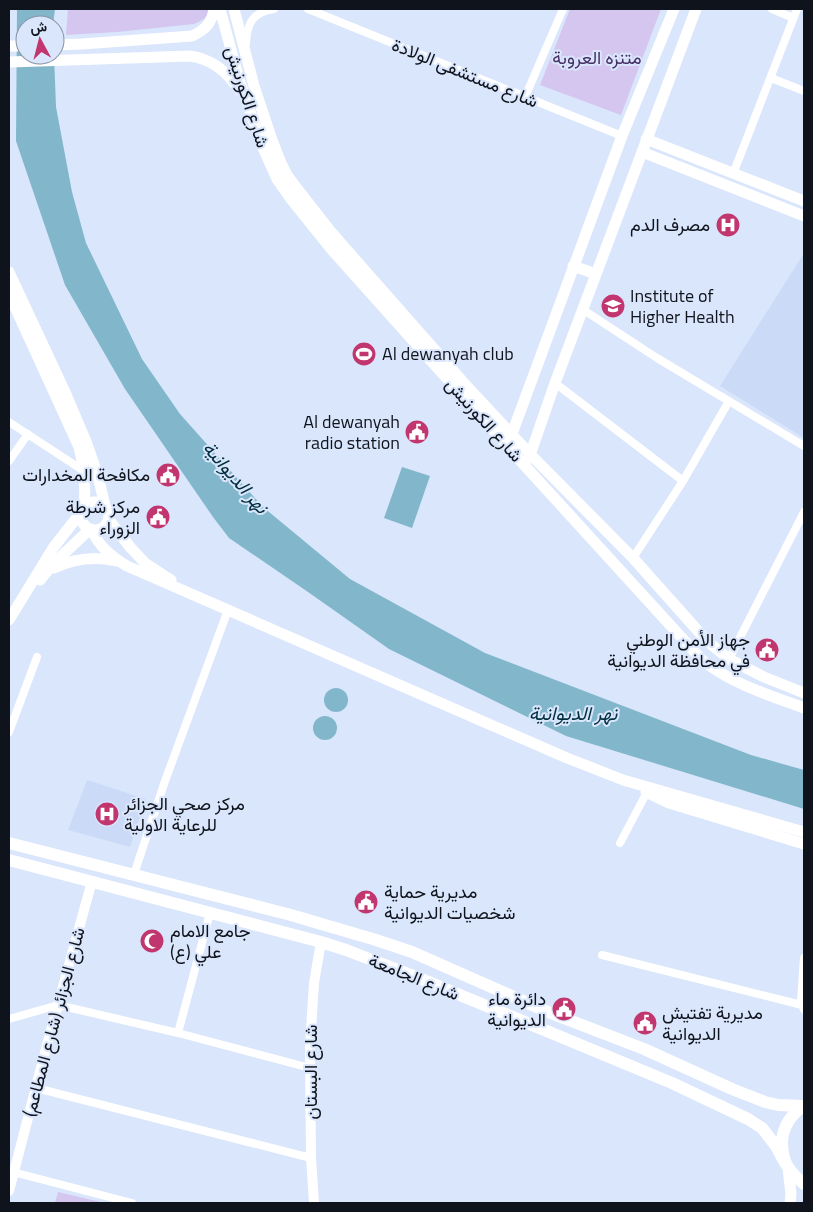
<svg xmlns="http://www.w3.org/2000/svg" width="813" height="1212" viewBox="0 0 813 1212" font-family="'Titillium Web',Vazirmatn,sans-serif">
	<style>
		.built { fill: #cbdbf7 }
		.green { fill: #d5c6ef }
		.water { fill: #82b7cb }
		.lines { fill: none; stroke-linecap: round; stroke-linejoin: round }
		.minor { stroke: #fff; stroke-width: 8 }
		.tertiary { stroke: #fff; stroke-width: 10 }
		.secondary { stroke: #fff; stroke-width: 11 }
		.primary { stroke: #fff; stroke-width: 12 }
		.labels { text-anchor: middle; stroke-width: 4; stroke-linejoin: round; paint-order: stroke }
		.park-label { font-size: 18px; fill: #473065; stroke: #dae6fc }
		.street-label { font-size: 18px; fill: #0f131b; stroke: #dae6fc }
		.poi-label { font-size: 18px; fill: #0f131b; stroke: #dae6fc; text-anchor: end }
		.water-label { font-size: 19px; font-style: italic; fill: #002f3e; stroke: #dae6fc }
	</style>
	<rect width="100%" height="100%" fill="#dae6fc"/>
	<path class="built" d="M804,253v185l-84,-52z
		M87,780l59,19 -16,48 -62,-17z"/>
	<path class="green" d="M68,9h141c-1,8 -7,12 -15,15l-77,8 -51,3z
		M570,9h91l-40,106 -81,-30z
		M58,1192l47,11h-50z"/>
	<path class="water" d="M17,9h38l-2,16h-28v30h29l2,52 16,85 14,51 56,116 38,55 83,93 87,72 135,74 266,102 53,15v39l-238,-73 -177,-87 -81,-57 -79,-54 -16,-21 -88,-128 -60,-104 -49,-144z
		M402,467l28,9 -18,52 -28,-10z
		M324 700a12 12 0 1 1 24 0a12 12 0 1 1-24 0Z
		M313 728a12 12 0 1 1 24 0a12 12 0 1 1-24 0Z"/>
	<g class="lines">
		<path class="minor" d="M308,9l314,127
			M772,9l21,9
			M246,43c1,-20 7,-31 28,-34
			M771,78l33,13
			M525,97l38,-88
			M733,174l64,-165
			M582,309l75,49 147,88
			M555,383l128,98
			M9,422l75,49
			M9,461l19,-27
			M633,558l50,-77 46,-80
			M729,659l75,-147
			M9,732l28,-75
			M620,843l27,-51
			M134,874l31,-93 63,-171
			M602,955l200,50
			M804,958l-3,43 3,9
			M9,1019l49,-14 120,28 132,35
			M178,1033l32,-120
			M36,1088l275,70
			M13,1172l119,31"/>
		<path class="tertiary" d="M9,1191l35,-135 48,-175
			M314,1203l-3,-45 -1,-113 4,-62 7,-41"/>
		<path class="secondary" d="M220,9l19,70 8,24 17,47 13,29 14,20 41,51 194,217 176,193c30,24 67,35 102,48
			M234,9l20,77 18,54 9,23 6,12 8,11 36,46 132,150 67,72 103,104 74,83 22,18 35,18 40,16
			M55,45l27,-1 110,-8c13,-6 20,-13 22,-27
			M9,46h16
			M9,62l181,-6c22,3 37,15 49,34
			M646,139l158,62
			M642,152l162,64
			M573,266l23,8
			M9,272l56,120 22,52 11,32 7,30
			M9,294l70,153c5,20 7,39 5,60
			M510,439l112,-303 52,-127
			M529,458l26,-75 141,-374
			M81 516a14 14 0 1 1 28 0a14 14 0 1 1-28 0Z
			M109,520l21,27 15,16 26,17
			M92,530c7,17 20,27 35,36l440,192 56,22 181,52
			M54,568c19,-9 41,-12 62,-7
			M40,580l12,-15 38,-36
			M9,620l44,-72 29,-37
			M646,792l23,11 135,41
			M788,1168l3,26 -1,9"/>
		<path class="primary" d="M9,843l282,72 85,25 36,12 136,60 96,37 88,40 33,13 13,3 26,1
			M9,860l312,82 25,8 73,28 253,105 76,36 14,9 14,18 9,17
			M804,1106c-16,10 -25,27 -21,47 1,5 2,10 5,14 4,7 10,12 16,17"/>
	</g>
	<defs>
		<symbol id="hospital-disc" viewBox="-11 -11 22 22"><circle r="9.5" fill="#c1366e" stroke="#dae6fc"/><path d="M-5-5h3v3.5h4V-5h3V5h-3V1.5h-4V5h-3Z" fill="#fff"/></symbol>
		<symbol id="university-disc" viewBox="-11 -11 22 22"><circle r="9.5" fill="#c1366e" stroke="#dae6fc"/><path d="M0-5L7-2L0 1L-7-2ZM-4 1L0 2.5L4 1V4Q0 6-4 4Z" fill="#fff"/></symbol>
		<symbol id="stadium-disc" viewBox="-11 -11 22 22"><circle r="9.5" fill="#c1366e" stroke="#dae6fc"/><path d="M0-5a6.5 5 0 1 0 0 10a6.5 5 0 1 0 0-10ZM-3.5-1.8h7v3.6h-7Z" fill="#fff"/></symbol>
		<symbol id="civic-disc" viewBox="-11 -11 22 22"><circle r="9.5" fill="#c1366e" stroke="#dae6fc"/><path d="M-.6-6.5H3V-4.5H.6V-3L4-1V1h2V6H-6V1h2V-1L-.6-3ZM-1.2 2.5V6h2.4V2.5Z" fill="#fff"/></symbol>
		<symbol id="mosque-disc" viewBox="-11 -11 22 22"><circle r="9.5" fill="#c1366e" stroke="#dae6fc"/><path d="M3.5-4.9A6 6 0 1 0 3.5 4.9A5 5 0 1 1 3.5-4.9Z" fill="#fff"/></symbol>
	</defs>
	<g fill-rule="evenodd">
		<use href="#hospital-disc" x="714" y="211" width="28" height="28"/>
		<use href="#university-disc" x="599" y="292" width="28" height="28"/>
		<use href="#stadium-disc" x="350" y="340" width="28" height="28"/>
		<use href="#civic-disc" x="403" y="418" width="28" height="28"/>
		<use href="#civic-disc" x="154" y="461" width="28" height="28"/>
		<use href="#civic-disc" x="144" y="503" width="28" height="28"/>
		<use href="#civic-disc" x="753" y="636" width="28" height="28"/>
		<use href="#hospital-disc" x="93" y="800" width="28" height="28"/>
		<use href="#civic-disc" x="352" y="888" width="28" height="28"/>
		<use href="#mosque-disc" x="138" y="927" width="28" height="28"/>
		<use href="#civic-disc" x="550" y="995" width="28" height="28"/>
		<use href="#civic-disc" x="631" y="1009" width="28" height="28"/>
	</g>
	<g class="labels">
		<g class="park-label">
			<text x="597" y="64">متنزه العروبة</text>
		</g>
		<g class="street-label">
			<text transform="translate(465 73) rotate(22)" y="6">شارع مستشفى الولادة</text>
			<text transform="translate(247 97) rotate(72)" y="6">شارع الكورنيش</text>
			<text transform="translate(484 420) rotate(48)" y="6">شارع الكورنيش</text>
			<text transform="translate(414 977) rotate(22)" y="6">شارع الجامعة</text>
			<text transform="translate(54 1022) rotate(-75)" y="6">شارع الجزائر (شارع المطاعم)</text>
			<text transform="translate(311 1072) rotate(-90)" y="6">شارع البستان</text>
		</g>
		<g class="poi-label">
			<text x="710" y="231">مصرف الدم</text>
			<text x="630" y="302" text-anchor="start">Institute of<tspan x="630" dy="21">Higher Health</tspan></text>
			<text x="382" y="360" text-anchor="start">Al dewanyah club</text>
			<text x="400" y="428">Al dewanyah<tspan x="400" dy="21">radio station</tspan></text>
			<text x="150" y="481">مكافحة المخدارات</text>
			<text x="140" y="513">مركز شرطة<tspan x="140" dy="21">الزوراء</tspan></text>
			<text x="750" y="646">جهاز الأمن الوطني<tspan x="750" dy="21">في محافظة الديوانية</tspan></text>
			<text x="124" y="810" text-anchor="start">مركز صحي الجزائر<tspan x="124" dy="21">للرعاية الاولية</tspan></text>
			<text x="384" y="898" text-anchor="start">مديرية حماية<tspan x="384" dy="21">شخصيات الديوانية</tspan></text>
			<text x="170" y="937" text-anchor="start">جامع الامام<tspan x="170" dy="21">علي (ع)</tspan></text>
			<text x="546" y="1005">دائرة ماء<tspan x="546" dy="21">الديوانية</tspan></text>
			<text x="662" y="1019" text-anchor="start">مديرية تفتيش<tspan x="662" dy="21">الديوانية</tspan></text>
		</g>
		<g class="water-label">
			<text transform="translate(236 477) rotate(49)" y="7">نهر الديوانية</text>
			<text x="573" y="720">نهر الديوانية</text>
		</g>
	</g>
	<rect width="813" height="1212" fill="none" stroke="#0f131b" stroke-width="20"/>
	<g transform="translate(40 40) rotate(353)"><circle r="24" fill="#dae6fc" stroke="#8992a2"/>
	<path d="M0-4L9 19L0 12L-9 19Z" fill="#c1366e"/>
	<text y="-8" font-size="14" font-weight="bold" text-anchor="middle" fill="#0f131b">ش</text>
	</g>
</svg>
